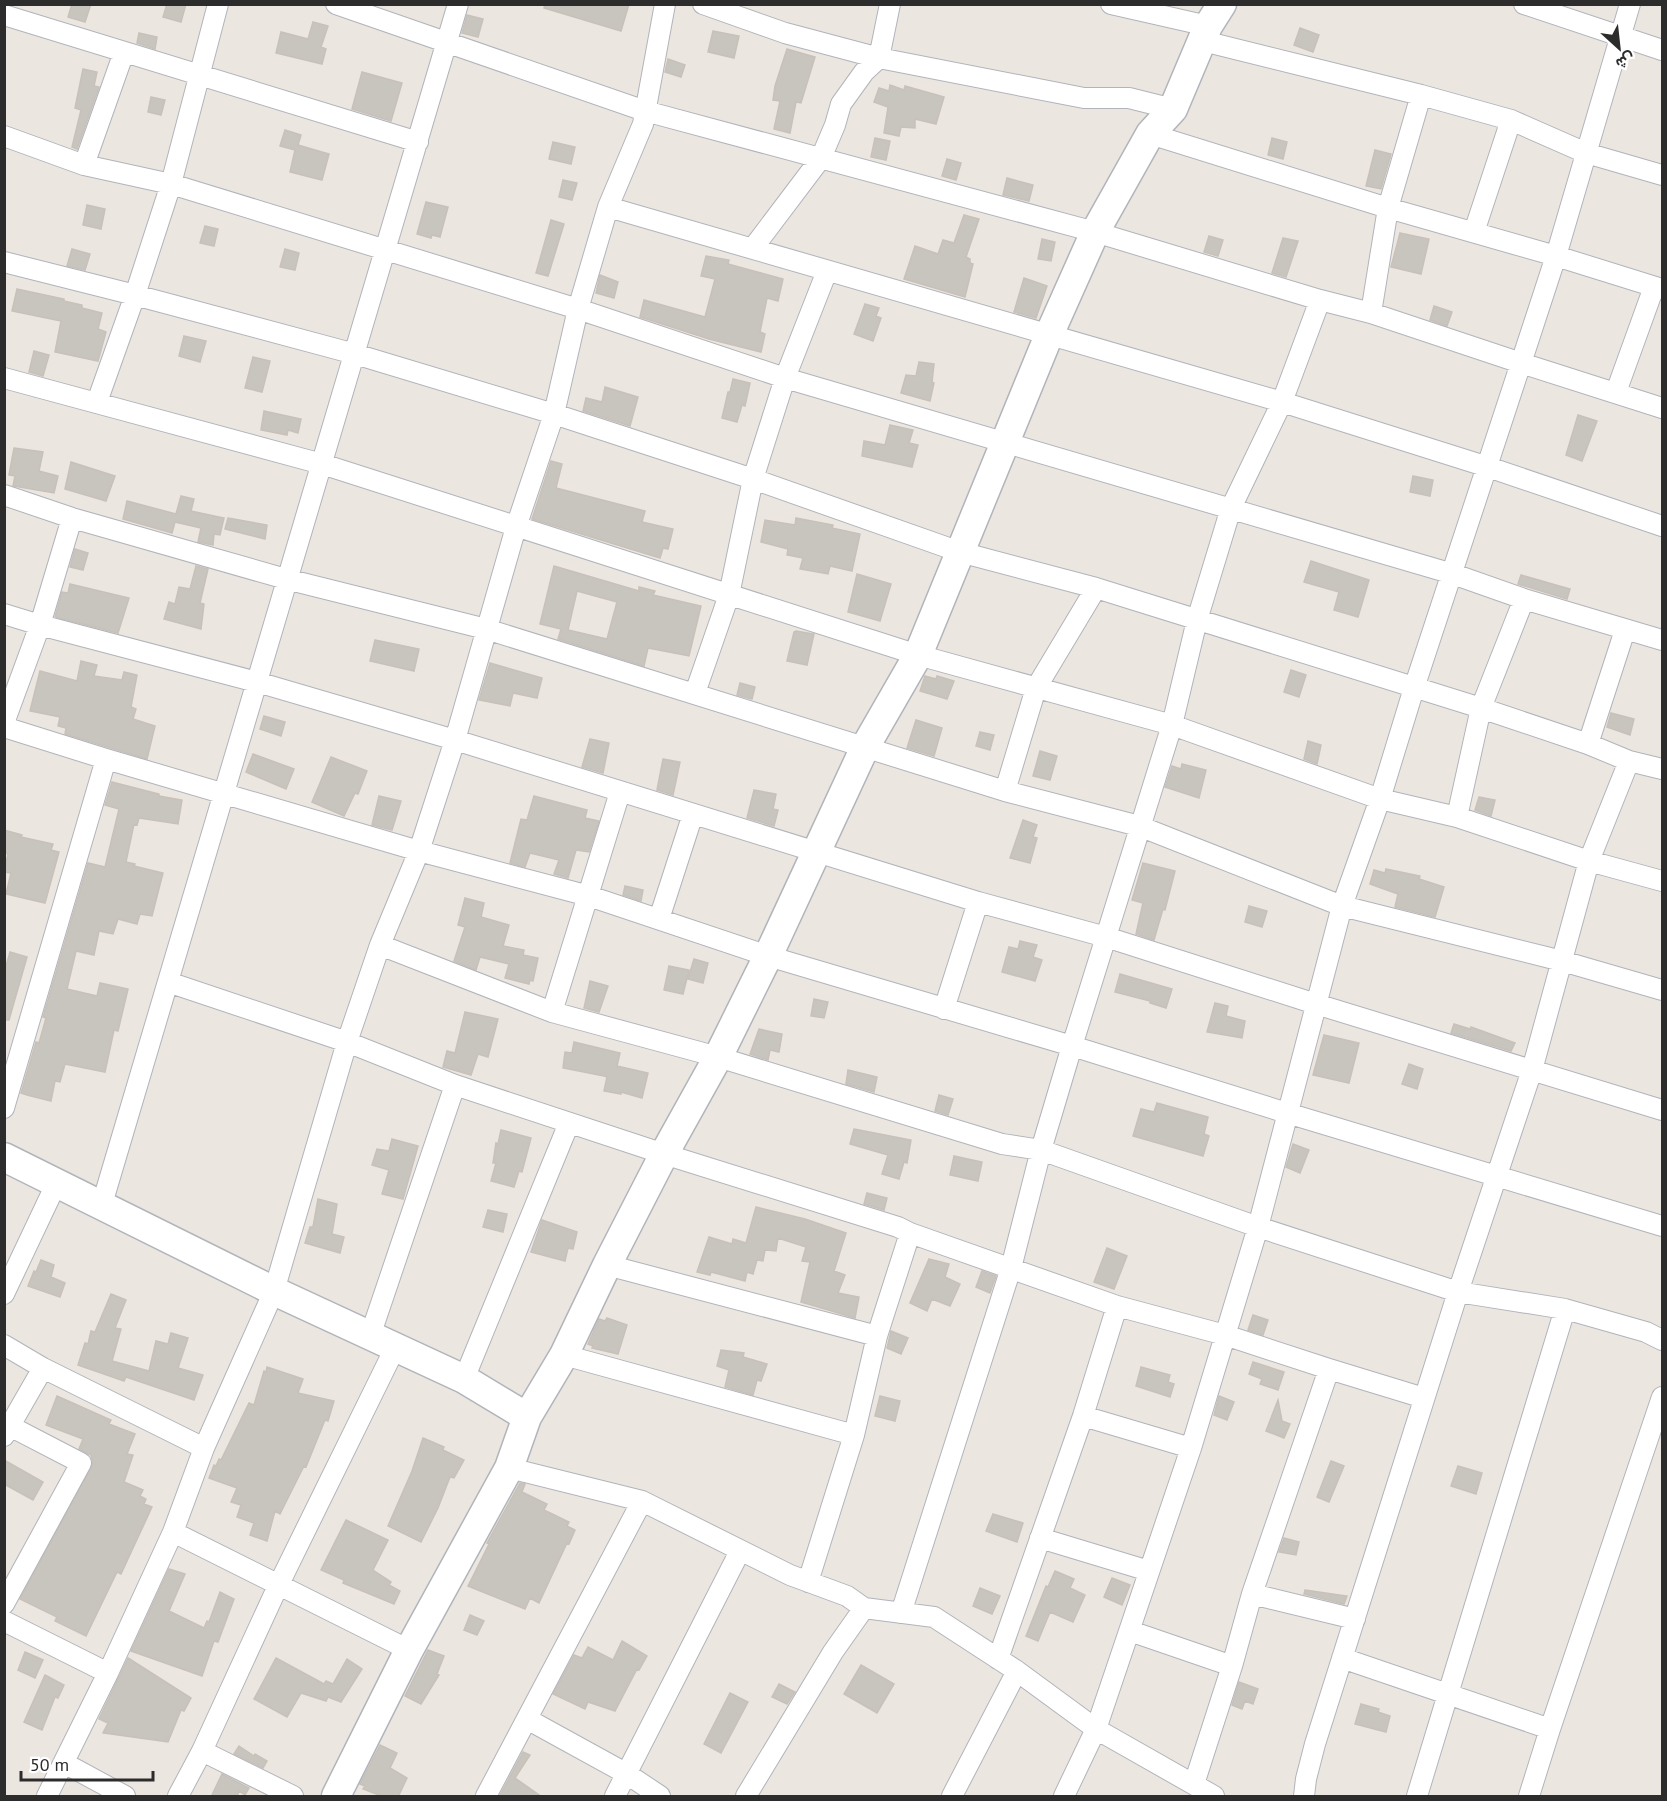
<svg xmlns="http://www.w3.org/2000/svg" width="1667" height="1801" viewBox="0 0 1667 1801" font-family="'PT Sans',Vazirmatn,sans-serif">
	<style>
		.building { fill: #c8c4be; stroke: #c8c1ba; stroke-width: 1.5; fill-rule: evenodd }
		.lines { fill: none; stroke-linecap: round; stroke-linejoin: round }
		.street-casing { stroke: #b1b4bb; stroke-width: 22 }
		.secondary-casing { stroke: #b1b4bb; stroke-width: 31 }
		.street { stroke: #fff; stroke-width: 20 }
		.secondary { stroke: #fff; stroke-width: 28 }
	</style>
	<rect width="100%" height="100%" fill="#ece6e0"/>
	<path class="building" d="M72,4h19l-6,18 -17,-5z
		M167,4h19l-5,18 -18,-5z
		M545,4h84l-8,27 -77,-23z
		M467,15l16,4 -5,18 -16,-4z
		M313,22l15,4 -7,21 5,2 -4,15 -46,-11 5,-21 27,7z
		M1300,28l19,7 -6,17 -19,-7z
		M713,31l26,5 -5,22 -26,-6z
		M139,33l18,4 -2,12 -18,-6z
		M787,49l28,8 -14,46 -5,-1 -6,31 -16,-4 6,-28 -7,-1 2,-14z
		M668,59l17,6 -4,12 -16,-5z
		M83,69l14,3 -3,14 5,1 -22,62 -5,-2 9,-37 -6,-2z
		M362,72l40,11 -11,38 -39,-12z
		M890,85l14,5 1,-4 39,11 -8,27 -21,-5v9l-14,-1 -2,9 -15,-3 4,-26 -14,-5 5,-14 10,3z
		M151,97l14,3 -4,15 -13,-3z
		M285,130l16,5 -3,10 31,9 -7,26 -32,-8 5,-22 -15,-4z
		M875,138l15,3 -4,19 -15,-3z
		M1272,138l15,4 -4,17 -15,-4z
		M553,142l22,5 -4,17 -22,-5z
		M1375,150l16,4 -10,35 -15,-3z
		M947,159l14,4 -5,17 -14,-4z
		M1007,178l26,7 -4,16 -26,-6z
		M563,180l14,3 -5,17 -13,-3z
		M426,202l22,5 -8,30 -8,-2 -1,3 -14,-4z
		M87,205l18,4 -4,20 -18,-4z
		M964,215l15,4 -13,38 4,2v4l3,1 -8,33 -61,-18 11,-33 23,8 5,-14 11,3z
		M551,220l13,4 -16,52 -12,-3z
		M205,226l13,3 -4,17 -14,-3z
		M1400,233l29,6 -8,35 -30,-7z
		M1209,236l14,4 -5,16 -14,-4z
		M1283,238l15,3 -12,36 -14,-4z
		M1042,239l13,3 -4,19 -13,-2z
		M72,249l18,5 -5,16 -18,-4z
		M285,249l14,4 -4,17 -15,-3z
		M706,256l23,4 -1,4 55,15 -5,22 -11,-3 -7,34 5,2 -4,18 -52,-13 -69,-22 4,-17 61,17 10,-38 -14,-3z
		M600,275l18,7 -4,16 -18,-5z
		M1024,278l23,8 -11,32 -22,-6z
		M17,289l47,10v2l18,4v3l20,5 -4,16 8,3 -8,29 -43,-9 6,-31 -49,-10z
		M865,304l14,4 -3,8 5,2 -8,23 -19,-7z
		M1434,306l18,6 -5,14 -17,-6z
		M184,336l22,5 -6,21 -21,-6z
		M34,351l15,4 -6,21 -14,-4z
		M253,357l17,4 -8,31 -17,-4z
		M919,362l15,2 -2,18 2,1 -4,18 -29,-8 5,-18 10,1z
		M733,379l17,4 -5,23 -3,-1 -5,17 -15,-4 6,-26h2z
		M605,387l33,10 -8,29 -47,-15 3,-13 16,4z
		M264,411l37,8 -3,14 -10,-3 -1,5 -26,-5z
		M1578,415l19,6 -15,40 -16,-6z
		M890,425l23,5 -4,13 9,2 -6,22 -50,-11 2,-15 21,4z
		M14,448l29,4 -4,19 19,5 -4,17 -41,-7 2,-10 -6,-1z
		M551,461l11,3 -6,24 89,23 -3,11 31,7 -5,20 -5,-1 -3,10 -128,-39z
		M71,462l44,14 -9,25 -41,-12z
		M1413,476l20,4 -3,16 -20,-4z
		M181,496l13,3 -3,12 33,7 -4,17 -6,-1 -1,11 -15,-3 3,-14 -26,-6 -3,11 -49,-14 4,-18 49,13z
		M228,518l39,7 -2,14 -40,-10z
		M796,518l37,7 -1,3 28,6 -8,37 -22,-5 -2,8 -28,-5 3,-11 -16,-3 1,-6 -27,-7 4,-22 30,5z
		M75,549l13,4 -5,17 -13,-3z
		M1311,561l58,19 -11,37 -24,-7 5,-18 -35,-10z
		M196,566l12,3 -8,34 4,1 -3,25 -37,-10 5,-17 6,2 4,-17 11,2z
		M554,566l85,25v-4l16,4 -2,4 48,11 -12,50 -41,-8 -4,18 -86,-27 3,-10 -21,-5zM577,591l40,11 -10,37 -39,-9z
		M857,574l34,10 -11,37 -32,-9z
		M1521,575l49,14 -3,10 -49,-15z
		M70,584l59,14 -11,35 -63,-16 7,-25 6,1z
		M796,631l18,3 -7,31 -20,-4 7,-29z
		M375,640l44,9 -5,22 -44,-10z
		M81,661l16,4 -3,11 28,4 2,-8 13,3 -6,32 5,2 -3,10 22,7 -8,33 -82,-25 1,-6 -8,-2 2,-9 -30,-6 10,-40 37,10z
		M490,663l52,15 -5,20 -24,-5 -3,13 -31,-6z
		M1291,670l15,5 -7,22 -15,-5z
		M925,676l11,3 1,-3 17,5 -7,18 -27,-8z
		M740,683l15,4 -3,12 -15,-4z
		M1611,713l23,6 -4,16 -23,-8z
		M264,716l21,6 -4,14 -21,-7z
		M916,720l26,8 -8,28 -27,-8z
		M980,732l14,3 -4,15 -14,-4z
		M590,739l19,4 -6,30 -21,-6z
		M1308,741l13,4 -4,19 -13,-5z
		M1040,751l17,5 -7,24 -17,-4z
		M253,754l41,15 -8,20 -40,-17z
		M331,757l36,14 -9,23 -3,-1 -11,23 -32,-14z
		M663,759l17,3 -7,33 -16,-5z
		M1182,764l24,6 -7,28 -34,-11 7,-21 9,3z
		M112,782l47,12v2l23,4 -4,24 -39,-6 -2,7 -3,-1 -8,38 9,2 -1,2 29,7 -11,43 -12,-2 -3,10 -19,-5 -5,15 -14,-3 -5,24 -18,-4 -9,38 30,7 3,-13 28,6 -10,42 -4,-1 -9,42 -40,-8 -5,18 -5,-1 -4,20 -24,-6 -6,-2 15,-51 3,1 7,-25 -3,-1 45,-154 17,4 14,-58 -14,-4z
		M754,790l22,4 -3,15 5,1 -4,16 -27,-8z
		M379,796l22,5 -9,29 -20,-5z
		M534,796l53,14 -2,8 14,3 -10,31 -13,-2 -8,28 -14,-4 5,-14 -29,-7 -5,14 -15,-4 11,-44 6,1z
		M1479,797l16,3 -4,16 -16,-6z
		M1023,820l14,5 -4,12 4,1 -7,25 -20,-5z
		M4,830l18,5 -1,2 32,7 -2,6 8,2 -14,51 -39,-9 5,-21 -7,-1 4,-18 -4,-1z
		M1143,863l32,8 -10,39 -2,-1 -9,31 -18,-6 7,-31 -11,-3z
		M1386,869l34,7 -1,3 25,8 -9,30 -40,-10 3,-13 -28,-10 4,-14 11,3z
		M625,886l18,4 -2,11 -18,-6z
		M465,898l19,5 -3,14 28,8 -6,21 21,4 -1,5 15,3 -5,23 -3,-1 -1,4 -24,-6 4,-14 -29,-7 -4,13 -22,-9 11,-34 -7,-2z
		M1249,906l18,5 -5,16 -17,-5z
		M1020,941l17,4 -4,12 9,3 -7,21 -33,-9 7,-25 9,2z
		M10,952l17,5 -18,63h-5v-47z
		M694,959l14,4 -5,20 -15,-4z
		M669,966l20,4 -6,24 -19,-4z
		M1120,974l52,15 -6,19 -16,-5v-2l-35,-9z
		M590,981l18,5 -9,26 -15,-4z
		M814,999l14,3 -4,16 -13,-2z
		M1215,1003l13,3 -2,10 19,5 -3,17 -35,-6z
		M465,1012l33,7 -10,38 -10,-3 -7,21 -28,-8 4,-16 8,2z
		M1454,1024l16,5 1,-2 44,16 -4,8 -60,-18z
		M759,1029l23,5 -3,18 -9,-2 -2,10 -18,-6z
		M1324,1035l35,8 -10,40 -36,-8z
		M574,1042l46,11 -3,13 31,7 -6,25 -21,-6v2l-17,-3 3,-14 -3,-1 -41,-8 2,-16 7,1z
		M1409,1064l14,5 -6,20 -15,-5z
		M848,1070l29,7 -3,15 -28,-8z
		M939,1095l14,4 -5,16 -13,-4z
		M1157,1103l51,14 -4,17 5,2 -6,20 -70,-20 8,-27 13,3z
		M854,1129l57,11 -4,23 -3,-1 -5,17 -17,-5 6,-19 -38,-11z
		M501,1130l30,8 -9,34 -3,-1 -5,16 -23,-6 5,-18h-3l3,-20 2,1z
		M392,1139l26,7 -15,53 -21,-5 7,-24 -17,-5 5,-16 12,2z
		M1293,1144l16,6 -9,23 -14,-6z
		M954,1156l28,6 -4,19 -28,-6z
		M867,1193l20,5 -3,12 -20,-6z
		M318,1199l19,5 -5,30 12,3 -4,16 -35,-10 5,-16h3z
		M756,1207l49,12 41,14 -12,38 11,4 -7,18 21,4 -4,21 -54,-16 9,-40 -8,-1 4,-14 -28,-9 -2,13 -11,-1 -2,11 -6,-1 -4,14 -6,-2 -2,9 -34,-9 -1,3 -13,-3 12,-35 23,7 1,-5 13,4z
		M488,1210l19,4 -4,18 -20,-5z
		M542,1220l35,12 -4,17 -5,-1 -3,13 -34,-9z
		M1107,1248l20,8 -13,33 -20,-7z
		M929,1259l20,5 -4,13 15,7 -10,22 -18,-7 -5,12 -17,-8z
		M41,1260l13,5 -3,12 14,6 -5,14 -32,-11 6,-15 2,1z
		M982,1271l14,5 -6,17 -14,-6z
		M111,1294l15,6 -11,28 6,1 -9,32 37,10 7,-30 12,3 3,-11 17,5 -10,30 25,7 -9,25 -68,-23 -2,4 -46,-16 7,-22 3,1 3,-13 4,1z
		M1253,1315l15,5 -5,15 -15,-5z
		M607,1318l20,7 -9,29 -26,-6 1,-2 -5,-2 11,-25 6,2z
		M891,1331l17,7 -7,16 -14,-6z
		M721,1350l23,3 -1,4 24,7 -6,17 -4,-1 -4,15 -28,-8 4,-17 -12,-4z
		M1253,1362l31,10 -6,18 -18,-6 2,-5 -13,-5z
		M267,1367l36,12 -5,14 36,8 -6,20 -3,-1 -19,47 -2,-1 -24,48 -5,-3 -8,30 -17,-6 4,-12 -17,-6 4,-12 -10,-3 6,-14 -28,-10 5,-13 2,1 3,-7 2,1 28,-57 5,2 10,-34 2,1z
		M1141,1367l29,8 -2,7 6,2 -4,13 -34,-11z
		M57,1396l54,24 -2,4 26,10 -8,20 6,1 -9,27 19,8 -3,6 6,3 -2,5 8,3 -31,67 -4,-2 -31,64 -31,-15 2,-4 -37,-18 73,-136 -2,-8 -12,-6 4,-10 -37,-14z
		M880,1396l20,5 -5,20 -20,-5z
		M1219,1396l15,6 -7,18 -13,-5z
		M1278,1400l4,21 8,3 -6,14 -18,-7z
		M423,1438l21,9 -1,3 21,10 -10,18 -4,-1 -12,31 -17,34 -33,-16 24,-55z
		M4,1460l39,22 -10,18 -29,-16z
		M1331,1461l13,5 -15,36 -12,-5z
		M1458,1466l24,7 -6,21 -25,-8z
		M520,1483l5,1 -3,8 25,12 -3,6 25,12 -2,4 8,4 -6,14 -2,-1 -28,60 -9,-5 -5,11 -57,-23 21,-42 -2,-1z
		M993,1514l30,9 -6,19 -31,-11z
		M346,1520l42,20 -15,30 18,12 -2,3 11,6 -6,13 -51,-21 1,-3 -23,-10z
		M1284,1538l15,4 -3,13 -17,-3z
		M169,1569l16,5 -16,37 35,17 3,-7 2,1 11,-30 14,7 -16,43 -4,-1 -12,35 -71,-25z
		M1055,1571l19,8 -4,9 15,7 -12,27 -23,-10 -12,29 -12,-5 20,-50 2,1z
		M1112,1578l18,7 -8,20 -18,-8z
		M980,1588l20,8 -8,18 -19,-8z
		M1305,1590l42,6 -3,8 -40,-10z
		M470,1615l14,6 -7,14 -13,-5z
		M622,1641l25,15 -8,14 -2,-1 -22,42 -27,-9 -3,7 -32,-15 21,-39 8,3 6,-11 25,13z
		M428,1650l16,6 -7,18 2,1 -18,29 -16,-8z
		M25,1652l18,8 -8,18 -17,-8z
		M128,1658l63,40 -7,13 -3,-1 -13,32 -65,-9 5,-10 -9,-4z
		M276,1658l48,26 2,-3 7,3 14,-25 15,10 -21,33 -13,-5 -2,4 -25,-8 -14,24 -33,-18z
		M861,1665l33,19 -17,29 -33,-19z
		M45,1675l19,10 -6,13 -3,-1 -13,33 -18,-8z
		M1239,1682l19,7 -5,15 -8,-3 -3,8 -10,-4z
		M779,1684l16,8 -8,12 -15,-7z
		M730,1693l18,9 -27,51 -17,-9z
		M1361,1704l18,5 -1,3 12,4 -4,16 -31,-8z
		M380,1745l17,8 -7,15 17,10 -9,19h-14l-21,-8 2,-3 -5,-2z
		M239,1746l15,10 1,-2 12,7 -4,7 -29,-14z
		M523,1752l7,3 -15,23 27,19h-43z
		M222,1774l27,14 -4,7 -6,-4 -2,6h-26z"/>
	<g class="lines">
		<defs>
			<path id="street" d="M336,4l309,107 450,121 225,68 51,13 150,50 141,45
				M703,4l82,29 94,25 205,40h45l44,11
				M1111,4l97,22
				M1524,4l138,46
				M4,15l414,127
				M1203,41l218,54 90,25 75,33 76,22
				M1150,134l238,74 168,48 106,33
				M4,136l80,29 87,19 407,125 207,69 668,196 71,25 138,41
				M84,165l40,-113
				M608,207l674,195 206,65 174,59
				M1474,232l37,-112
				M753,248l68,-90 14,-33 6,-21 23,-32 15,-14 11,-54
				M4,262l131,33 220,59 199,60 199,65 207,73 136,36 385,120 107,36 41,17 33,8
				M1371,313l17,-105 33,-113
				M4,378l318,86 596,191 254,70 208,74 77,18 132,44 73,20
				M1616,392l38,-105
				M97,402l38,-107 36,-111 47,-180
				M4,495l68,23 214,61 200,50 519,162 134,35 203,80 220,55 100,29
				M4,614l36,11 217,57 198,58 523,162 128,35 210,67 346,106
				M695,693l34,-98 24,-116 32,-101 42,-107
				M4,723l36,-98 32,-107
				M4,727l102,32 313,92 170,45 179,60 304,90 215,67 375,113
				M1588,744l37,-114
				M1005,791l31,-103 60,-100
				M1457,817l24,-109 43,-109
				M659,919l34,-105
				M380,945l172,67 166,45 284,87 39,6 217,77 200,65 107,17 81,23 16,8
				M168,982l179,60 108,43 209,69 234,73 12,6 207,73 108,29 104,34 95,29
				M944,1009l34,-107
				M552,1012l68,-220
				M4,1108l102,-349
				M102,1204l356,-1200
				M607,1265l270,71
				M4,1294l53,-112
				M370,1336l85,-251
				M4,1345l39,23 161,80
				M564,1355l290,80
				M464,1379l105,-256
				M1083,1416l108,32
				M4,1423l77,40 -77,141
				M4,1436l39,-68
				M509,1468l133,33 148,74 57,21 17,12 70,9 83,54 79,58 118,67
				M173,1532l236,118
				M1040,1538l109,33
				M808,1582l46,-147 23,-99 33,-103
				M1252,1594l103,25
				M901,1613l110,-345 30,-118 31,-104 100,-321 25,-105 34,-112 51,-106 38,-102
				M4,1621l104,52
				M1130,1631l102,35
				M1342,1658l208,71
				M998,1659l85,-243 34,-110
				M527,1719l100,55 33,22
				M202,1751l91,45
				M64,1763l61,33
				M1194,1784l38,-118 20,-72 77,-225
				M47,1796l61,-123 65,-141 31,-84 70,-157 73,-249 33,-97 39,-94 36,-111 61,-213 38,-113 24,-105 30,-102 35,-83 22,-120
				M178,1796l24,-45 76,-165 118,-240
				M486,1796l156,-295
				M615,1796l125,-245
				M746,1796l87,-144 31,-44
				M952,1796l65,-125
				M1064,1796l32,-67 95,-281 67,-221 84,-321 38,-107 34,-111 107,-325 35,-107 74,-252
				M1304,1796l2,-17 9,-35 143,-452 74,-222 57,-209 40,-100
				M1417,1796l148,-487
				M1529,1796l21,-67 112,-332"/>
			<path id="secondary" d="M4,1157l270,134 190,88 63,38
				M336,1796l73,-146 100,-182 18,-51 37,-62 43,-90 57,-111 54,-97 50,-101 97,-209 53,-92 131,-320 46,-103 55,-98 23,-25 35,-83 14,-22"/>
		</defs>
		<use href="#street" class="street-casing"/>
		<use href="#secondary" class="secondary-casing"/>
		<use href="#street" class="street"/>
		<use href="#secondary" class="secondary"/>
	</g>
	<rect width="1667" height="1801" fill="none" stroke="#2c2c2c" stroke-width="12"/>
	<g transform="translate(1619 48) rotate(153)" stroke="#ffffff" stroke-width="4.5" paint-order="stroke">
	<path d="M0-4.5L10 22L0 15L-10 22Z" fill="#2c2c2c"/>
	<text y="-9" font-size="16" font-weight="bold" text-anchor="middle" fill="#2c2c2c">ش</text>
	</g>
	<path d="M21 1771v9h132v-9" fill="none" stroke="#2c2c2c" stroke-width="3"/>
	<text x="30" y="1771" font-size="18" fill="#2c2c2c" stroke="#ffffff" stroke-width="4.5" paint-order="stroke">50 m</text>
</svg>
